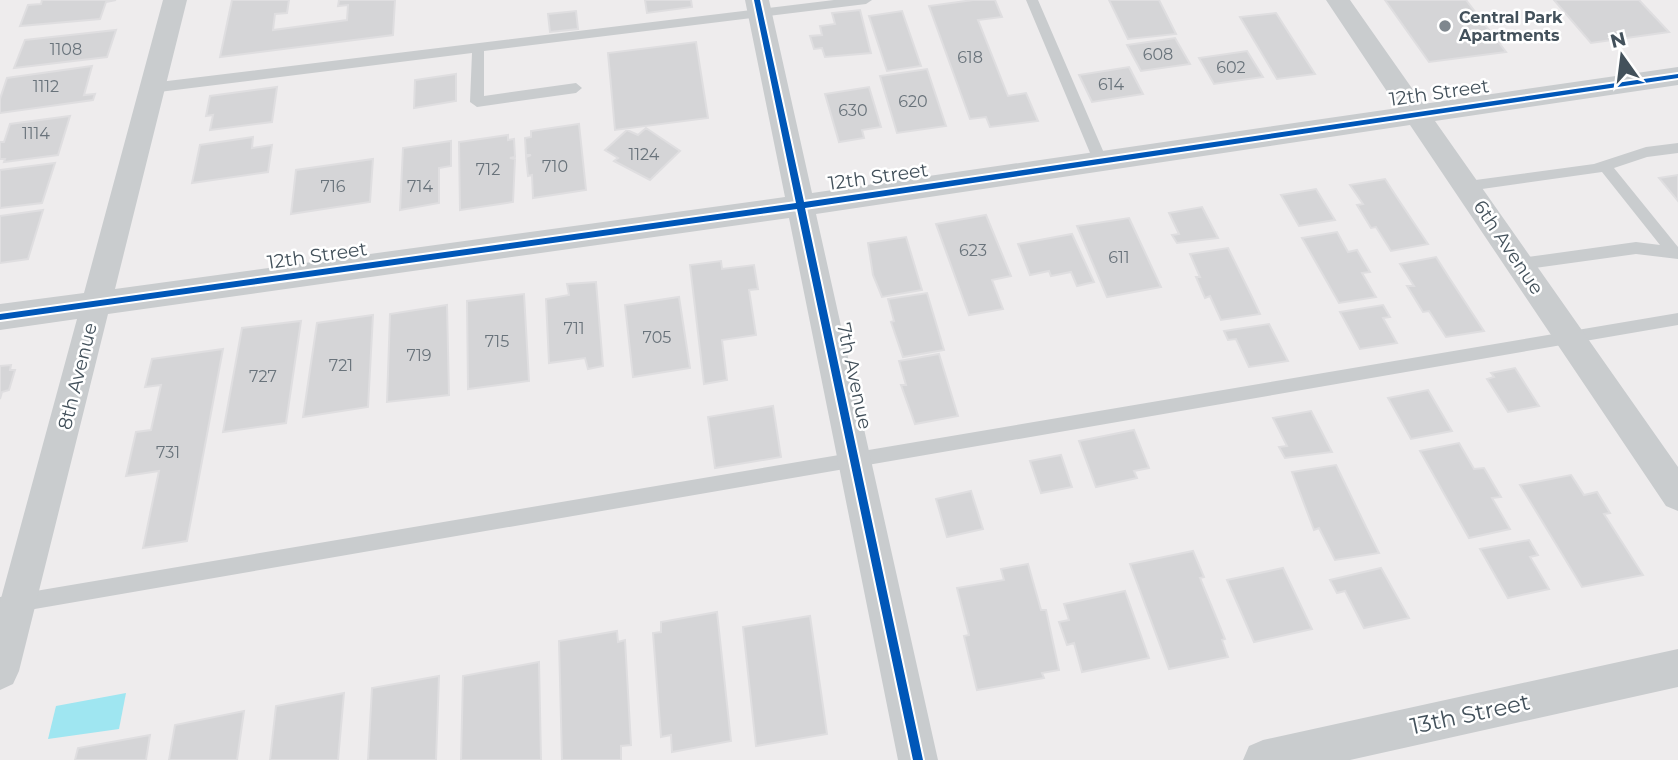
<svg xmlns="http://www.w3.org/2000/svg" width="1678" height="760" viewBox="0 0 1678 760" font-family="Montserrat,sans-serif">
	<style>
		.water { fill: #9fe6f1 }
		.building { fill: #d5d5d7; stroke: #dfdee0; stroke-width: 2 }
		.lines { fill: none; stroke-linecap: round; stroke-linejoin: round }
		.lane { fill: #c9ccce; fill-rule: evenodd }
		.street { fill: #c9ccce; fill-rule: evenodd }
		.cycleway-casing { stroke: #fff; stroke-width: 4 }
		.cycleway { fill: #0057b8; fill-rule: evenodd }
		.poi-dot { fill: #7f878e; stroke: #fff; stroke-width: 2.5 }
		.labels { text-anchor: middle; stroke-width: 5; stroke-linejoin: round; paint-order: stroke }
		.far-poi-label { font-size: 16px; font-weight: bold; fill: #43515b; stroke: #fff; text-anchor: start }
		.number-label { font-size: 16px; fill: #69737b }
		.street-label { font-size: 19px; fill: #43515b; stroke: #fff }
		.near-street-label { font-size: 23px; fill: #43515b; stroke: #fff }
	</style>
	<rect width="100%" height="100%" fill="#eeeced"/>
	<path class="water" d="M126,693l-7,36 -71,10 8,-33z"/>
	<path class="building" d="M42,0h74l-10,2 -6,17 -80,7 8,-21 13,-1z
		M232,0h57l-2,13 -12,1 -2,16 74,-10 1,-15 -10,1 1,-6h56l-2,35 -173,22z
		M645,0h46l1,7 -45,6z
		M973,0h22l7,17 -24,3 30,76 18,-3 12,28 -48,6 -4,-10 -16,2 -41,-113z
		M1109,0h50l17,34 -48,5z
		M1385,0h81l40,52 -77,10z
		M1554,0h85l30,32 -78,11z
		M860,10l11,43 -46,4 -3,-9 -8,1 -4,-13 12,-1 -2,-9 15,-2 -3,-11z
		M576,11l2,18 -28,3 -2,-18z
		M902,11l19,55 -34,5 -18,-55z
		M1276,13l39,61 -38,5 -37,-62z
		M116,30l-9,27 -93,11 11,-28z
		M1175,38l15,26 -49,7 -14,-26z
		M696,42l12,76 -93,12 -7,-77z
		M1247,51l16,26 -49,7 -15,-26z
		M92,66l-8,29 11,-1 -2,6 -93,13v-14l7,-21z
		M1129,67l14,27 -51,8 -13,-27z
		M927,69l19,57 -49,7 -17,-57z
		M456,74v27l-42,7 1,-28z
		M277,87l-5,35 -62,8 3,-15 -7,1 4,-20z
		M869,87l12,40 -19,3 2,8 -25,4 -14,-48z
		M70,116l-12,39 -54,7 1,-3h-5v-17h4l6,-18z
		M579,124l7,66 -53,8 -1,-23 -4,1 -2,-19 5,-2h-5l-1,-17 6,-1v-6z
		M646,128l34,23 -30,29 -36,-19 4,-3 -13,-8 22,-20 11,5z
		M508,135v5l6,-1 1,18 -5,1 5,1 -2,43 -53,8 -1,-68z
		M253,137l-1,11 20,-3 -4,27 -76,11 8,-38z
		M451,141v25l-12,2v35l-39,7 3,-62z
		M373,159l-3,43 -79,12 5,-44z
		M55,163l-13,40 -42,5v-38z
		M1678,175v26l-19,-23z
		M1385,179l11,17 32,48 -37,7 -15,-24 -5,1 -14,-23 6,-1 -13,-19z
		M1316,189l19,31 -36,6 -18,-31z
		M1202,207l16,31 -41,5 -5,-8 7,-1 -10,-21z
		M43,210l-15,49 -28,4v-47z
		M986,215l25,61 -19,4 11,29 -34,6 -33,-91z
		M1129,218l32,69 -54,10 -30,-71z
		M1337,232l11,20 9,-2 13,22 -8,1 14,24 -37,6 -37,-65z
		M1072,234l22,48 -17,4 -6,-14 -20,4 -2,-5 -19,4 -12,-31z
		M906,237l16,53 -40,7 -9,-22 -5,-32z
		M1228,248l24,49 8,17 -39,6 -11,-24 -5,2 -9,-21h4l-10,-23z
		M1436,257l12,19 36,55 -38,6 -17,-26 -6,1 -16,-26h7l-14,-22z
		M721,261l1,8 32,-4 4,24 -9,1 7,45 -34,5 5,40 -23,4 -14,-119z
		M596,282l7,84 -15,3 -3,-11 -36,5 -3,-64 23,-4 -2,-11z
		M927,293l17,57 -41,7 -12,-35 3,-1 -6,-22z
		M524,294l5,87 -61,8 -1,-88z
		M679,297l11,71 -57,9 -8,-72z
		M447,305l2,90 -62,7 3,-88z
		M1383,305l7,12 -7,1 14,25 -37,6 -20,-37z
		M373,315l-5,92 -65,10 14,-94z
		M301,321l-15,102 -63,9 19,-104z
		M1269,324l19,37 -39,6 -13,-28 -8,1 -4,-9z
		M223,349l-36,192 -44,7 16,-77 -33,5 10,-44 15,-2 10,-45 -16,2 7,-28z
		M939,354l19,62 -43,8 -14,-39h5l-7,-24z
		M11,365l-1,5h5l-6,20 -7,2 -2,7v-33z
		M1515,368l24,38 -31,6 -21,-33 7,-2 -3,-4z
		M1428,390l24,41 -41,8 -23,-41z
		M773,406l8,51 -66,11 -7,-51z
		M1311,411l21,41 -47,6 -6,-11 8,-1 -14,-28z
		M1134,430l15,38 -15,3 3,7 -41,9 -17,-46z
		M1459,443l15,26 10,-1 17,29 -9,1 18,31 -41,9 -49,-87z
		M1061,455l11,32 -31,6 -11,-32z
		M1336,465l31,64 12,24 -44,7 -16,-32 -5,2 -22,-58z
		M1571,475l13,20 13,-3 13,21 -6,1 39,61 -61,12 -62,-102z
		M971,491l12,38 -36,8 -11,-38z
		M1529,540l9,15 -8,2 19,32 -41,9 -28,-49z
		M1193,551l11,26 -4,1 25,61 -3,1 6,17 -59,12 -39,-105z
		M1028,564l13,46h5l13,60 -17,3 2,5 -67,12 -13,-54 5,-1 -12,-47 47,-8 -3,-11z
		M1283,568l29,61 -58,13 -27,-62z
		M1381,568l28,50 -45,10 -19,-37 -8,2 -7,-13z
		M1125,591l24,67 -67,14 -8,-29 -7,2 -8,-23 10,-2 -5,-16z
		M717,612l14,129 -59,11 -1,-17 -10,2 -8,-104 8,-1v-10z
		M810,616l17,118 -71,12 -13,-119z
		M617,631l1,11 7,-2 6,105 -10,1v14h-59l-3,-119z
		M539,662l2,98h-80l2,-84z
		M439,676l-3,84h-68l4,-72z
		M344,693l-6,67h-68l6,-54z
		M244,711l-7,49h-68l6,-35z
		M150,735l-4,25h-71l3,-12z"/>
	<g class="lines">
		<path class="lane" d="M834,0h38l-6,4 -382,47v45l92,-13 6,5 -6,5 -99,14 -7,-5 2,-49 -321,40 -6,-5 6,-5z
			M1026,0h12l69,160 -2,4 -5,1 -7,-5z
			M1678,143v10l-31,4 -33,11 64,79v12l-42,-5 -115,16 -5,-2 -2,-4 2,-4 5,-2 115,-16 24,3 -58,-73 -134,19 -7,-5 7,-5 126,-17 52,-17z
			M1678,313v12l-1678,290v-18z"/>
		<path class="street" d="M163,0h24l-72,289 670,-92 -40,-197h24l43,193 586,-85 -72,-108h24l73,104 255,-37v18l-243,36 243,346v44l-12,-5 -256,-381 -594,89 122,546h-40l-109,-542 -681,96 -89,357 -6,13 -13,6v-88l77,-283 -77,11v-26l84,-11z
			M1678,649v38l-328,73h-107l6,-14 14,-6z"/>
		<defs>
			<path id="cycleway" d="M754,0h6l44,202 874,-128v4l-873,130 118,552h-10l-116,-551 -797,111v-6l796,-111z"/>
		</defs>
		<use href="#cycleway" class="cycleway-casing"/>
		<use href="#cycleway" class="cycleway"/>
	</g>
	<circle class="poi-dot" cx="1445" cy="26" r="7"/>
	<g class="labels">
		<g class="far-poi-label">
			<text x="1459" y="23">Central Park<tspan x="1459" dy="18">Apartments</tspan></text>
		</g>
		<g class="number-label">
			<text x="66" y="55">1108</text>
			<text x="1158" y="60">608</text>
			<text x="970" y="63">618</text>
			<text x="1231" y="73">602</text>
			<text x="1111" y="90">614</text>
			<text x="46" y="92">1112</text>
			<text x="913" y="107">620</text>
			<text x="853" y="116">630</text>
			<text x="36" y="139">1114</text>
			<text x="644" y="160">1124</text>
			<text x="555" y="172">710</text>
			<text x="488" y="175">712</text>
			<text x="333" y="192">716</text>
			<text x="420" y="192">714</text>
			<text x="973" y="256">623</text>
			<text x="1119" y="263">611</text>
			<text x="574" y="334">711</text>
			<text x="657" y="343">705</text>
			<text x="497" y="347">715</text>
			<text x="419" y="361">719</text>
			<text x="341" y="371">721</text>
			<text x="263" y="382">727</text>
			<text x="168" y="458">731</text>
		</g>
		<g class="street-label">
			<text transform="translate(1439 92) rotate(-8)" y="7">12th Street</text>
			<text transform="translate(878 176) rotate(-8)" y="7">12th Street</text>
			<text transform="translate(1509 247) rotate(56)" y="7">6th Avenue</text>
			<text transform="translate(317 255) rotate(-8)" y="7">12th Street</text>
			<text transform="translate(77 376) rotate(-76)" y="7">8th Avenue</text>
			<text transform="translate(855 376) rotate(78)" y="7">7th Avenue</text>
		</g>
		<g class="near-street-label">
			<text transform="translate(1470 714) rotate(-12)" y="8">13th Street</text>
		</g>
	</g>
	<g transform="translate(1622 56) rotate(346)" stroke="#ffffff" stroke-width="5" paint-order="stroke">
	<path d="M0-5L12 26L0 18L-12 26Z" fill="#43515b"/>
	<text y="-10" font-size="19" font-weight="bold" text-anchor="middle" fill="#43515b">N</text>
	</g>
</svg>
